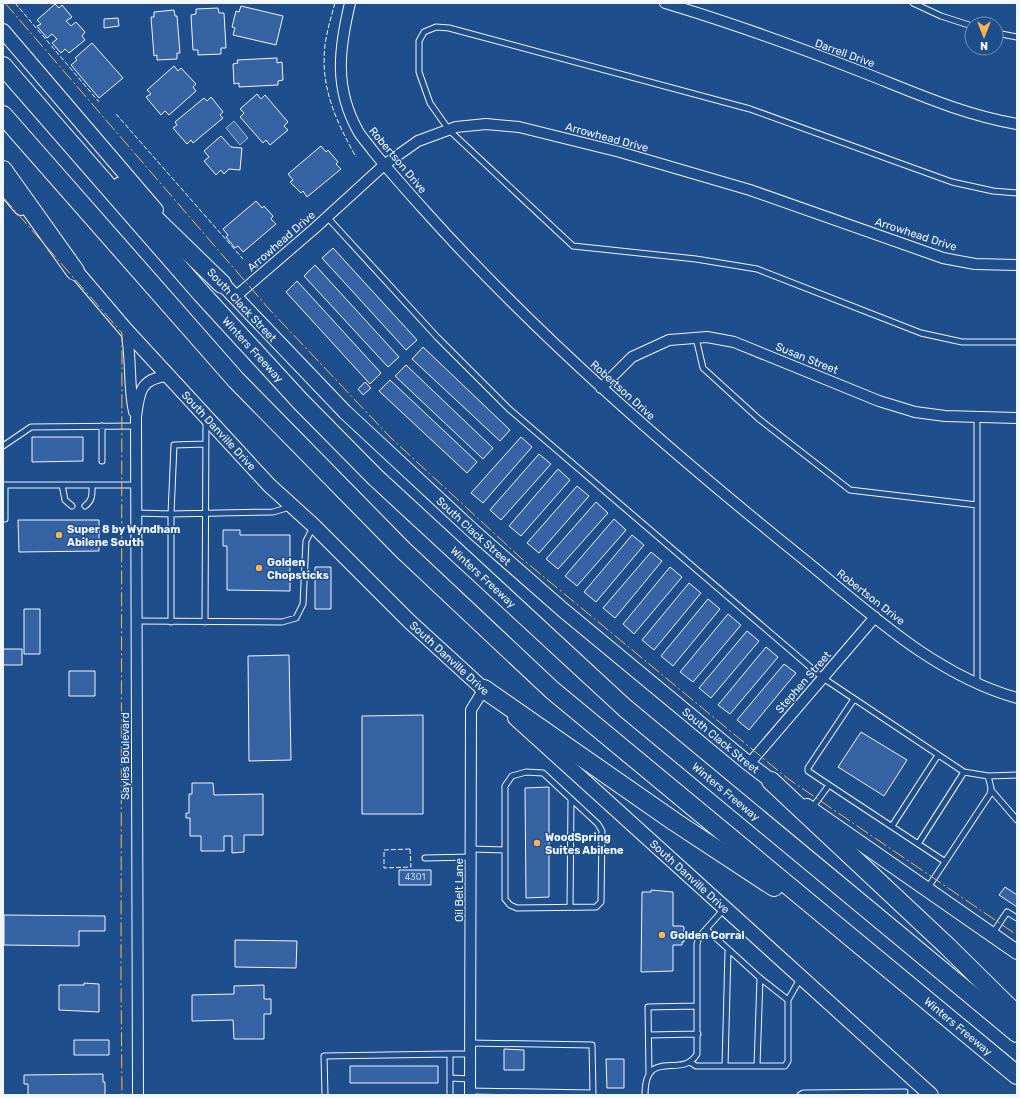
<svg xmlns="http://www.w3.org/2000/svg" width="1020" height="1098" viewBox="0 0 1020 1098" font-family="Rubik,sans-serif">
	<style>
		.water { fill: #3b69a3; stroke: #a8bbd7 }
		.building { fill: #3563a3; stroke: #f2f6ff }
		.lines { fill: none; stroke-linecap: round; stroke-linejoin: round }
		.lane-casing { stroke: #f2f6ff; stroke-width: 7 }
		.street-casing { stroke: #f2f6ff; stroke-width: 12 }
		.secondary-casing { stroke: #f2f6ff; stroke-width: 16 }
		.highway-casing { stroke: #f2f6ff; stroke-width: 20 }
		.lane { stroke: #1f4e8c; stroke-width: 5 }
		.street { stroke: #1f4e8c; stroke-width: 10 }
		.secondary { stroke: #1f4e8c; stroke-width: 14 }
		.highway { stroke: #1f4e8c; stroke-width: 18 }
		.fence { stroke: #f2f6ff; stroke-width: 1; stroke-dasharray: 5 2; stroke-linecap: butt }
		.power { stroke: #ffb74d; stroke-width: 1; stroke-dasharray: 14 3 2 3; stroke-linecap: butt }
		.poi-dot { fill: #ffb74d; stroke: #1f4e8c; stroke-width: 1.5 }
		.labels { text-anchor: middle; stroke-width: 3; stroke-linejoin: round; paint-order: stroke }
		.number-label { font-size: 9px; fill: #c3d1e8 }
		.street-label { font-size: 11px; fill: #f2f6ff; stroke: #1f4e8c }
		.poi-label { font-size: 11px; font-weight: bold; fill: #f2f6ff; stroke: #1f4e8c; text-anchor: start }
	</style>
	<rect width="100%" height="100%" fill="#1f4e8c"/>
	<path class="water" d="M234,121l14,17 -8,7 -14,-17z"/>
	<path class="building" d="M55,4l4,4 3,-3 10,12 -6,4 5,5 5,-4 9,10 -3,4 3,4 -16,13 -4,-4 -4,4 -9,-10 5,-4 -5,-5 -5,4 -10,-12 4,-2 -4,-4z
		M241,6l42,10 -7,29 -43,-10 2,-7 -3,-1 4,-16 3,1z
		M218,8l1,5h5l2,35h-5v6l-23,1v-5h-5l-2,-35 5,-1v-5z
		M174,10l1,6h2l3,37h-3v6l-20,1v-5l-3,1 -3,-39h3v-5z
		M118,18l1,8 -15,2v-9z
		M92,43l31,35 -24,20 -28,-33 6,-5 -2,-2z
		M277,58v5l5,-1 1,18 -5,1v4l-39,2v-4l-5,1 -1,-20 5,-1 -1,-3z
		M174,66l4,5 3,-3 15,16 -3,3 3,4 -27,24 -4,-4 -4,4 -15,-18 5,-3 -4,-4z
		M257,94l4,5 4,-4 23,27 -4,4 4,4 -18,15 -4,-5 -3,3 -23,-26 4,-4 -4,-4z
		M211,97l12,15 -3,3 3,3 -30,25 -2,-3 -4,4 -14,-16 4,-3 -2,-3 29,-24 3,3z
		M221,136l10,11 11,1 -2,22 -11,-1 -5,5 -3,-4 -5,5 -12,-14 5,-4 -5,-6z
		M321,146l5,6 2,-2 10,12 -2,2 5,5 -34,28 -4,-6 -2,2 -11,-11 3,-2 -5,-6z
		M256,201l6,7 2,-2 9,10 -2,3 5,5 -33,28 -5,-6 -3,2 -9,-11 2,-2 -5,-6z
		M333,248l84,92 -11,10 -84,-92z
		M315,265l84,92 -11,10 -84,-91z
		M297,281l84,92 -11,11 -84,-92z
		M423,347l87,83 -10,11 -88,-82z
		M406,365l87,83 -10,11 -88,-83z
		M390,380l87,82 -10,11 -88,-82z
		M365,382l6,6 -8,7 -5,-6z
		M32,437h51v24l-51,1z
		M521,437l11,10 -49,56 -12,-10z
		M539,454l12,10 -50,56 -11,-10z
		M558,469l12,11 -49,56 -12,-10z
		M577,486l12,10 -50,57 -12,-10z
		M596,502l12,11 -50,56 -12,-10z
		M614,519l12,11 -49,56 -12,-10z
		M18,520h81v31l-80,1z
		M223,530h17v5h50v56l-63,-1v-44h-4z
		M632,535l12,10 -48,57 -12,-10z
		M651,552l11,9 -47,57 -12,-10z
		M315,567h16v42h-16z
		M670,567l12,10 -48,57 -11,-10z
		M689,583l12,10 -47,57 -12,-10z
		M708,599l12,10 -47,57 -12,-10z
		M24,609h16v45h-16z
		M728,614l13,11 -48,57 -13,-10z
		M747,631l12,10 -48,57 -12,-10z
		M766,647l12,10 -48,57 -12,-9z
		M3,649h19v16h-19z
		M289,655l2,105 -42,1 -1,-105z
		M784,664l12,9 -47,57 -12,-10z
		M69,671h26v25h-26z
		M423,715v99h-61v-98z
		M861,732l46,28 -23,36 -46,-29z
		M192,783h21l1,12 49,-1v41h-19v17l-12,1v-17h-8v15h-23v-15h-11v-18h-4v-5h3v-19h3z
		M549,787v110l-23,1 -1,-110z
		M399,870h32v15h-32z
		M1005,887l12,8v12l-18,-12z
		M651,890l22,2v34h9l2,1v15h-2v3h-9v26l-32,1 1,-80h9z
		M4,915l101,1v15h-26v15l-75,-1z
		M235,940l62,1 -1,27 -61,-1z
		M84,983l15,1v28l-40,-2v-25h25z
		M264,985v14h7v15h-7v25h-30l-1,-19 -41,1v-26l42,-1v-8z
		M74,1040h35v15h-35z
		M504,1049l20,1v20h-20z
		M606,1059h18v29h-17z
		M350,1066h88v17h-88z
		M103,1074v8h2v13h-77v-11h-4v-9z"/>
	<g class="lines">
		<defs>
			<path id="lane" d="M913,3l28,13 31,10
				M996,33l21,4
				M1017,193l-24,-2 -41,-9 -202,-73 -301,-81 -13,-1 -12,5 -5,9v31l11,31 19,27 124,116 123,13 61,10 164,64 41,9h55
				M327,217l110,120 72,72 314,269 141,94 24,4 29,-1
				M696,338l7,30 56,51 91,71 127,15
				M102,426v35
				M206,444l-32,1 -3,69 102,-2 17,-5
				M3,446l28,-19 105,-1
				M3,485h133
				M62,485l3,15 7,6
				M85,506c8,-6 7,-12 7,-21
				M136,513l35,1v108
				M3,519h2v-34
				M136,621l146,1 14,-4 7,-14 3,-63 7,-14
				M205,622l1,-201
				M977,684v-267
				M829,785l115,76
				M991,790l26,30
				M812,808l17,-23 -21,-14v-3l46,-69
				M892,826l46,-71
				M918,844l46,-72
				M471,849l34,1v49l5,6 7,3 79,-1 5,-5 1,-71 -4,-7 -55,-51 -17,-1 -14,4 -7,10v64
				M425,858l46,-1
				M927,889l63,-95 1,-6 -3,-12
				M570,907l1,-108
				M706,929l54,49 28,22
				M993,933l14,-21 10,6
				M649,1035l49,-1
				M470,1043l122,2 1,48
				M690,1062l6,4h89l3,-5v-61l12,-21
				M725,1066l3,-115
				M757,1066l3,-88
				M649,1073l-1,-66 49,-1
				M450,1078l20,1
				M470,1091l123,2v2
				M325,1095l-1,-39 126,-2
				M450,1095v-41h20
				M645,1095c0,-49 37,-15 52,-41v-110l2,-7 25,-28
				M800,1095l3,-2 102,-1"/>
			<path id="street" d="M350,3c-11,46 -16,85 8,128 4,7 10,13 15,20 17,21 35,41 53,61 115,128 246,241 380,349 65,53 129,114 211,137
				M665,3c67,20 133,44 197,69 51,20 101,43 155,52
				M235,297l80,-69 69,-63 34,-24 38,-14 30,-3 33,3 101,25 130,38 193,68 32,6 42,1
				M126,330c6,28 2,55 8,82
				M601,388l31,-31 37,-17 38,-3 27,5 145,59 36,11 30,4 72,2
				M749,764l126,-147
				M138,1095l-2,-678c3,-24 4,-39 32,-41
				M470,1095l1,-385 13,-21"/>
			<g id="secondary">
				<path d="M3,31l153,179"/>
				<path d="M3,187l18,21"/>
				<path id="s1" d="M69,263l57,67 143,155 44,40 96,96 82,75"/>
				<path id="s2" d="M216,277l129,135 129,120 89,78 186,154 29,22"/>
				<path id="s3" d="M515,718l416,377"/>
				<path d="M807,806l210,146"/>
			</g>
			<g id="highway">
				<path id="s4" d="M3,66l198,227 100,109 74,75 250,231 392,325"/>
				<path id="s5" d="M3,115l233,265 167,170 149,140 465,385"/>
				<path d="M3,170l72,101"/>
				<path d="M121,186l101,98"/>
				<path d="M484,689l191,133 99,65"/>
				<path d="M771,781l176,165 70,69"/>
			</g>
		</defs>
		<use href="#lane" class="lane-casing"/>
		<use href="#street" class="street-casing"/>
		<use href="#secondary" class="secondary-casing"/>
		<use href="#highway" class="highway-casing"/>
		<use href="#lane" class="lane"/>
		<use href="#street" class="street"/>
		<use href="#secondary" class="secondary"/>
		<use href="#highway" class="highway"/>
		<path class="fence" d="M15,3l84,99
			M335,3c-4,14 -8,28 -10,42 -5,42 11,76 31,112
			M116,114l127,145
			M410,849l1,18 -27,1v-18z"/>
		<path class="power" d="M5,3l264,306 122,129 130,120 266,220 230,157
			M3,197l119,136 -1,648 1,114"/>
	</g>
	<g class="poi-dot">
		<circle cx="59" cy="535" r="4"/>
		<circle cx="259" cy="568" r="4"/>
		<circle cx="537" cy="843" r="4"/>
		<circle cx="662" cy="935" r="4"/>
	</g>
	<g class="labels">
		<g class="number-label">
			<text x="415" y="880">4301</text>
		</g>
		<g class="street-label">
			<text transform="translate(845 53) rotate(20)" y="4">Darrell Drive</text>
			<text transform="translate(607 137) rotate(15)" y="4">Arrowhead Drive</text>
			<text transform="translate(398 160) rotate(50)" y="4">Robertson Drive</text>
			<text transform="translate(916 234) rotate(18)" y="4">Arrowhead Drive</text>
			<text transform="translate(281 241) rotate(-41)" y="4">Arrowhead Drive</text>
			<text transform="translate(242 305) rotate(47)" y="4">South Clack Street</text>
			<text dy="4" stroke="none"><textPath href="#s4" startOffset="378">Winters Freeway</textPath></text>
			<text transform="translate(807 358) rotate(22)" y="4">Susan Street</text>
			<text transform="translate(623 390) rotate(42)" y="4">Robertson Drive</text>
			<text dy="4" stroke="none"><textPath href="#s1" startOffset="225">South Danville Drive</textPath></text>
			<text dy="4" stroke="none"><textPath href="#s2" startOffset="362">South Clack Street</textPath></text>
			<text dy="4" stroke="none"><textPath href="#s4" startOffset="702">Winters Freeway</textPath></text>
			<text transform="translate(871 597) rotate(38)" y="4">Robertson Drive</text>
			<text dy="4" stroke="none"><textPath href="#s1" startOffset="549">South Danville Drive</textPath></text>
			<text transform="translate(803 682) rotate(-49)" y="4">Stephen Street</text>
			<text dy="4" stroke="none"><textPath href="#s2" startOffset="686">South Clack Street</textPath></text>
			<text transform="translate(125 756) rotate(-90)" y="4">Sayles Boulevard</text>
			<text dy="4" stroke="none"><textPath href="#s4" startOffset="1026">Winters Freeway</textPath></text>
			<text dy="4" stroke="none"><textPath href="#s3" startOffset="236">South Danville Drive</textPath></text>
			<text transform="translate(459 890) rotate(-90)" y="4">Oil Belt Lane</text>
			<text dy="4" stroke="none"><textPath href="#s5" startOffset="1323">Winters Freeway</textPath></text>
		</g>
		<g class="poi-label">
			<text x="67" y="533">Super 8 by Wyndham<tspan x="67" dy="13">Abilene South</tspan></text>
			<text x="267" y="566">Golden<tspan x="267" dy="13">Chopsticks</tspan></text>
			<text x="545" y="841">WoodSpring<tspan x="545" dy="13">Suites Abilene</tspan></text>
			<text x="670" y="939">Golden Corral</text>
		</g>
	</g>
	<rect width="1020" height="1098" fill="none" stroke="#f2f6ff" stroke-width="8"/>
	<g transform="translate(984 36) rotate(180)"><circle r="19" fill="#1f4e8c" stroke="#7391ba"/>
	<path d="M0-3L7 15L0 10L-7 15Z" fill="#ffb74d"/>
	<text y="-6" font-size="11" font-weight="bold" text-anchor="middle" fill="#f2f6ff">N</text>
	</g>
</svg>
